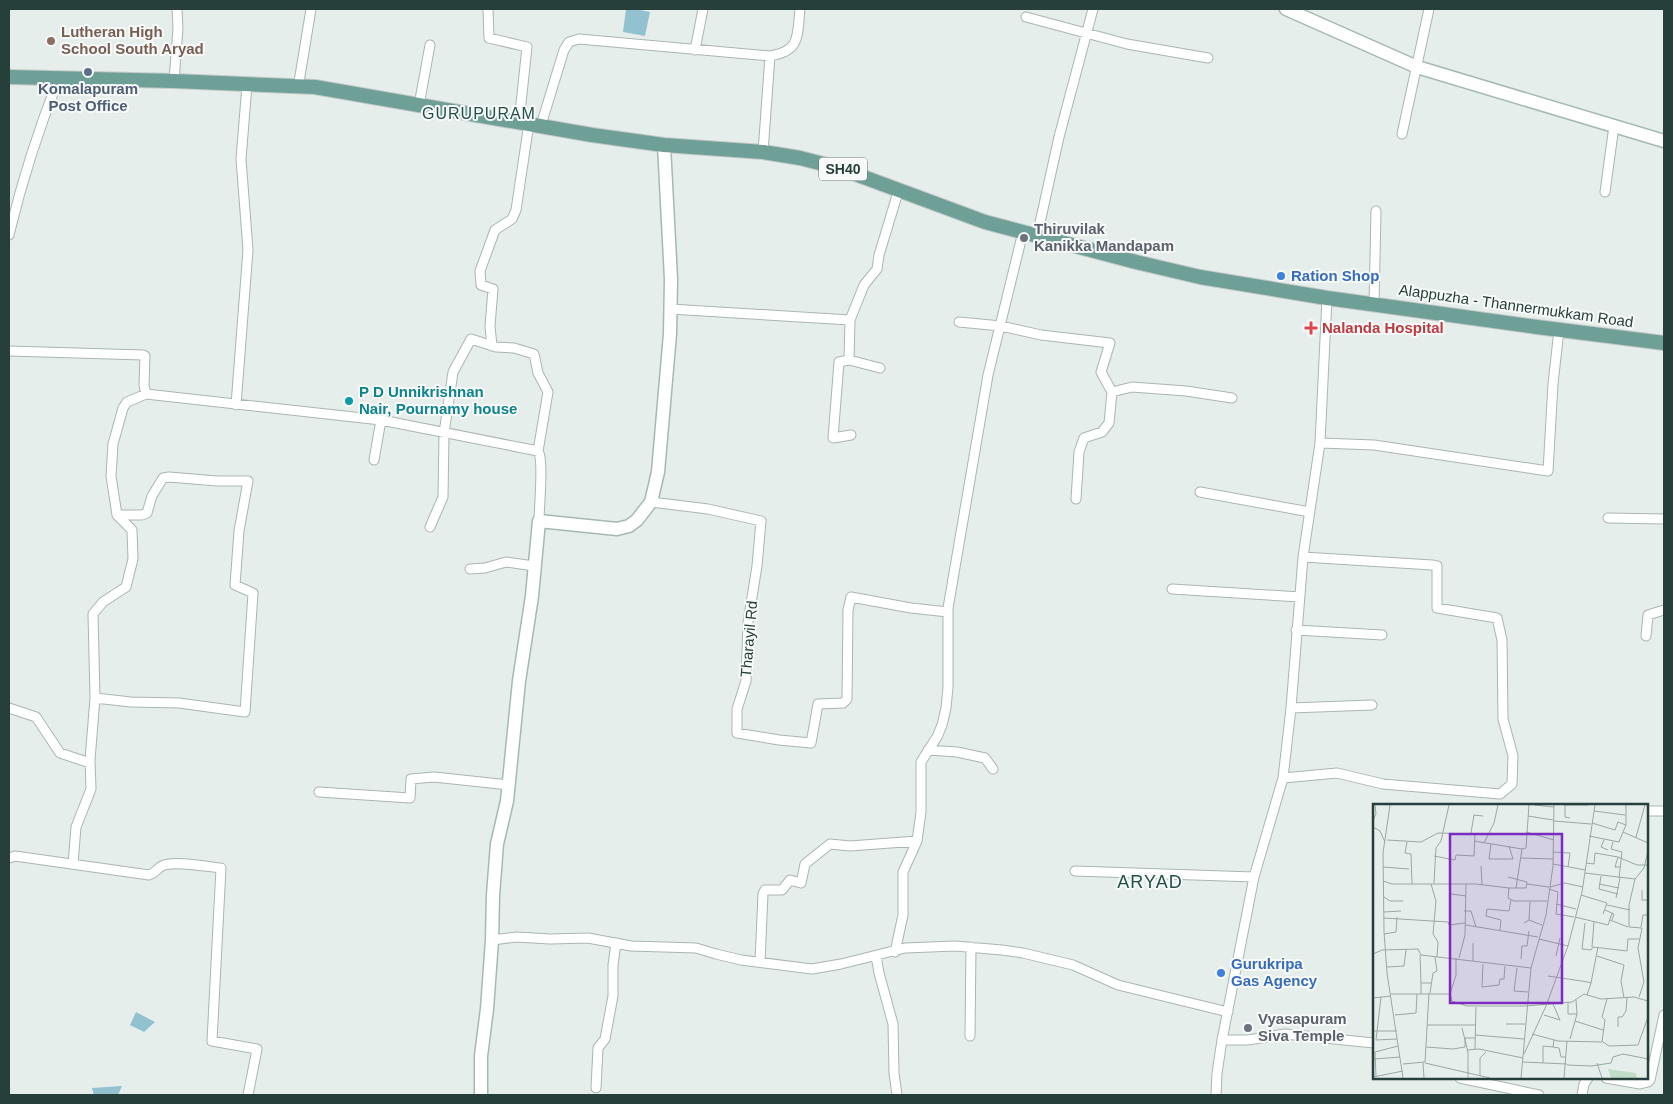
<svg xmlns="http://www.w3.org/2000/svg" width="1673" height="1104" viewBox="0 0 1673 1104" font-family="Helvetica,sans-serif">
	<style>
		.water { fill: #92c1cf }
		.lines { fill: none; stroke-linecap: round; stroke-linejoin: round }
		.minor-casing { stroke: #a9b6b2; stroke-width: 11 }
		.secondary-casing { stroke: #a5b9b3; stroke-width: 15 }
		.primary-casing { stroke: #c2c9c8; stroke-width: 16 }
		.minor { stroke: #fff; stroke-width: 9 }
		.secondary { stroke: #fff; stroke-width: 12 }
		.primary { stroke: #6ea097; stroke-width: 14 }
		.education-dot { fill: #8d6e63; stroke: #f7faf9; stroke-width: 2 }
		.service-dot { fill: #5c6f8a; stroke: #f7faf9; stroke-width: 2 }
		.worship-dot { fill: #6b7280; stroke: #f7faf9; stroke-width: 2 }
		.shop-dot { fill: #3f7fe0; stroke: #f7faf9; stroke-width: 2 }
		.health-dot { fill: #e0444e; stroke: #f7faf9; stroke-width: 2 }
		.culture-dot { fill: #0f9aa8; stroke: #f7faf9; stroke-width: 2 }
		.labels { text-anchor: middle; stroke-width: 4; stroke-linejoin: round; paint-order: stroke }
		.shield { fill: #f7faf9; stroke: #657773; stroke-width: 1 }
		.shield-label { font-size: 14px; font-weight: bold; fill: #263f3a }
		.education-label { font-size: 15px; font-weight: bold; fill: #785e54; stroke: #f7faf9; text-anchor: start }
		.service-label { font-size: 15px; font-weight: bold; fill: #4e5e75; stroke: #f7faf9 }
		.worship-label { font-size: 15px; font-weight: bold; fill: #5b616d; stroke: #f7faf9; text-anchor: start }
		.shop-label { font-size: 15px; font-weight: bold; fill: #366cbe; stroke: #f7faf9; text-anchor: start }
		.street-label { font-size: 15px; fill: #263f3a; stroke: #f7faf9 }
		.health-label { font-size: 15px; font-weight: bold; fill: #be3a42; stroke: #f7faf9; text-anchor: start }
		.culture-label { font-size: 15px; font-weight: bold; fill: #0d838f; stroke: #f7faf9; text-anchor: start }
		.neighbourhood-label { font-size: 16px; letter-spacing: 1px; fill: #235148; stroke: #f7faf9 }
		.quarter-label { font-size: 18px; letter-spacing: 1px; fill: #235148; stroke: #f7faf9 }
		.inset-road { fill: none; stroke: #99a8a4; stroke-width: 1 }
		.view { fill: #7b2cbf; fill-opacity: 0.15; stroke: #7b2cbf; stroke-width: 2.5 }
		.inset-edge { fill: none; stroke: #263f3a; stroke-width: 2.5 }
	</style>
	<rect width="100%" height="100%" fill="#e6eeeb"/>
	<path class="water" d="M626,9h9l15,3 -5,24 -22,-4z
		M136,1012l19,10 -11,10 -14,-7z
		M122,1086l-4,9h-24l-2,-7z"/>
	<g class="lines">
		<defs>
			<path id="minor" d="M488,9l1,29 38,9 -8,75
				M1026,17l101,27 81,14
				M695,50l8,-41
				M174,81l4,-53 -1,-19
				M298,88l13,-79
				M419,105l11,-60
				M541,125l23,-75 5,-8 10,-3 191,17c31,-5 27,-20 30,-47
				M1402,134l27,-125
				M763,152l7,-96
				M1605,192l9,-66
				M9,235c13,-54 29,-105 50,-157
				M1037,236l22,-99 34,-128
				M1374,304l2,-93
				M670,309l180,11
				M959,322l42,4 40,9 69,8 -9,29 11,20 20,-5 54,4 46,7
				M492,346l-2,-20 3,-37 -12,-4 -1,-14 15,-41 17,-11 4,-9 13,-87
				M9,351l134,4 2,1 -1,29 2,9
				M849,360l-10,2 -6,76 18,-3
				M880,368l-31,-8 1,-40 14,-35 13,-16 2,-14 20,-66
				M236,405l12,-155 -7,-91 6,-74
				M1320,443l54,2 174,26 5,-87 6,-54
				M374,460l7,-40
				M1200,492l110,20
				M1076,499l3,-47 5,-14 18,-6 7,-9 3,-31
				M651,502l57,7 53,12 -4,45 -9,56 -2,59 -9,28v24l42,7 32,3 7,-39 25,-1 4,-4 1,-89 3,-13 60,11 37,4
				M1608,518l56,1
				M430,527l13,-30 1,-64 9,-61 18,-33 25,8 18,1 20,6 4,19 10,19 -10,59
				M470,569l15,-1 21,-6 28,4
				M1172,589l128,8
				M1296,630l86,5
				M1646,636l2,-21 16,-5
				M95,698l36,4 48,1 66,9 8,-119 -18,-8 4,-54 9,-50h-31l-48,-4 -6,1 -11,18 -5,17 -5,2h-25
				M9,708l27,9 24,36 30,10
				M1291,708l81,-3
				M928,750l29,2 28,6 8,11
				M1283,778l54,-5 46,11 117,10 12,-10 1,-28 -10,-37 -1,-79 -5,-22 -60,-10v-42l-5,-1 -129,-8
				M319,792l91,6 1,-19 23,-2 75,8
				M1647,811h17
				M9,858l6,-2 134,19c7,-2 7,-6 13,-9 10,-6 47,1 59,2l-9,173 45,8 -9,46
				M73,864l3,-37 15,-38 -1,-29 5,-62 -2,-84 10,-12 23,-15 7,-28 -1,-29 -15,-15 -6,-39 2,-32 10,-36 4,-6 19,-8 235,26 157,31c6,8 1,56 1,70
				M1075,871l179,6
				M492,940l25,-3 33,2 38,-1 43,8 65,2 20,6 25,6 71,9 29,-5 64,-16 50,-2 47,4 21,3 50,12 45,20 110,27
				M895,952l8,-37v-43l14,-31 4,-29v-50l16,-25 5,-12 4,-17 2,-21v-79l40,-233 35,-143
				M876,956l3,17 14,51 1,49 3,22
				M760,962l3,-68 2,-4h17l8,-10 11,3 4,-19 25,-20 20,2 67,-5
				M970,1036l1,-89
				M1222,1040h26l37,-6 89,9
				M1460,1078l79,17
				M1606,1078l34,6 8,-2 2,-2 14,-65
				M596,1088l2,-40 7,-9 8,-43v-31l3,-22
				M1216,1095l1,-22 5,-33 32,-163 29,-99 8,-70 12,-151 17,-114 7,-145
				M1582,1095l2,-11 4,-6"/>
			<path id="secondary" d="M1286,9l131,58 247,74
				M481,1095v-39l6,-47 5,-69 1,-45 4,-51 10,-43 12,-120 13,-85 7,-75 78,8 12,-3 8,-6 14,-18 7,-30 12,-138 1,-55 -7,-134"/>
			<path id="primary" d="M9,77l165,4 141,6 277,48 72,10 99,7 37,6 39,10 146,54 151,40 64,15 127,21 210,29 127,16"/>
		</defs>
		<use href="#minor" class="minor-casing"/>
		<use href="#secondary" class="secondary-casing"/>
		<use href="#primary" class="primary-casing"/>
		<use href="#minor" class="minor"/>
		<use href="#secondary" class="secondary"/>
		<use href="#primary" class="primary"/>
	</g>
	<circle class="education-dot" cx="51" cy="41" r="5"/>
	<circle class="service-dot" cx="88" cy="72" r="5"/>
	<g class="worship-dot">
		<circle cx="1024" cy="238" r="5"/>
		<circle cx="1248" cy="1028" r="5"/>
	</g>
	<g class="shop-dot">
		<circle cx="1281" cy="276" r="5"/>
		<circle cx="1221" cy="973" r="5"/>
	</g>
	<path class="health-dot" d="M1308.5 320.5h5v5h5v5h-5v5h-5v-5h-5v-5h5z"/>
	<circle class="culture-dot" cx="349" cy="401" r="5"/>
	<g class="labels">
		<rect class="shield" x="819" y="157.5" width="48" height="23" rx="4"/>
		<g class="shield-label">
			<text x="843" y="174">SH40</text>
		</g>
		<g class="education-label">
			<text x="61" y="37">Lutheran High<tspan x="61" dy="17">School South Aryad</tspan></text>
		</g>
		<g class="service-label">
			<text x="88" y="94">Komalapuram<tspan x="88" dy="17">Post Office</tspan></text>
		</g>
		<g class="worship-label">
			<text x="1034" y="234">Thiruvilak<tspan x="1034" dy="17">Kanikka Mandapam</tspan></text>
			<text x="1258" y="1024">Vyasapuram<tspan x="1258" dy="17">Siva Temple</tspan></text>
		</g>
		<g class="shop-label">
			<text x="1291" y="281">Ration Shop</text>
			<text x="1231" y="969">Gurukripa<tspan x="1231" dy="17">Gas Agency</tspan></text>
		</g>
		<g class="street-label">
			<text transform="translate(1516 306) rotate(8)" y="5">Alappuzha - Thannermukkam Road</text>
			<text transform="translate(749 639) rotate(-85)" y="5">Tharayil Rd</text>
		</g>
		<g class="health-label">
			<text x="1322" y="333">Nalanda Hospital</text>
		</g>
		<g class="culture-label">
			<text x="359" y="397">P D Unnikrishnan<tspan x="359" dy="17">Nair, Pournamy house</tspan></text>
		</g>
		<g class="neighbourhood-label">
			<text x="479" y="119">GURUPURAM</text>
		</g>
		<g class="quarter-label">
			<text x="1150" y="888">ARYAD</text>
		</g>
	</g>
	<g transform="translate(1373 804)">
		<rect width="275" height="275" fill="#e6eeeb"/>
		<path d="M235,265l28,4 1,5h-26z" fill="#c1ddca"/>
		<path class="inset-road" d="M17,1l-7,48 1,79 3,41 16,105M161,1l20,2M191,1h24M192,1v12l5,1M221,7l31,4M155,12l25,4M0,16l3,-6 -1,-9M181,17l37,3M219,19l23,7 3,-8 8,3 -3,7 25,11M253,21v-20M0,23l7,4 5,11M153,28l28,8M98,29l3,-18 9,1M216,32l30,6 4,-10M263,33l9,-32M14,36l34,2 17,-9 37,1 -1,22 -18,-1 -1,5 -21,-4M231,36l-3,7 7,3M101,37l48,8M34,38l-2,11 6,1 1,30M240,38l-2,7 11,3 -3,26M111,39l10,-20 4,-18M118,40l-2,15h24l-4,-13M180,48l17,1 -2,14M148,54l32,1M213,59l8,1 1,-11 23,4M180,60l32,6M108,62l1,19M10,63l26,2M247,63h-5l3,-10 19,8h11M212,69l50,6M228,72l-2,13 19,5M135,73l19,5 -1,6h-10M10,77l9,3h84l33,4 -1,10 6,3h33M61,79l2,-35 5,-7 8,-36M58,80l5,17 -3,33 5,8 -1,15M154,80l22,3M226,80l20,4M177,83l15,-4 18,4M136,84h7l6,-39 4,-1 3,-43M176,85l9,3 -2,22 18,3M269,86v10h6M78,90l15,2M208,91l26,8 -4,11M11,93l6,4h13M243,94l4,-20M183,100l20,5M234,101l23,5M232,106l9,4 -2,6M91,107h7l5,16M11,108l17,-1M202,113l33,8 4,-12M11,114l64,4 1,3 16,-2M156,116l1,-18M237,116l18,7M151,119l5,-3 13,5M212,119l-3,26 9,1 2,-3 34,4 1,-12h11M93,121l72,12M268,123l2,-12h5M127,126l1,-10 -15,-4 1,-7 22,2 2,-11M11,130l12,-2 1,-15M166,135l29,7M219,143l2,-25M0,150l9,-4 36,-1 3,6 110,13M47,151l1,28M183,152l4,-18M224,152l27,9 -3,16 3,17M86,154l6,-23 1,-51M148,155l1,-13h5l2,-15M100,157v-18M110,160l-1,23 17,-2 1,-6h4l1,-13M14,163l17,-1 2,-16M144,164l-3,23 14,1M175,172l40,6 3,1 -4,12M218,179l7,-36M57,189l3,-20 4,-2 -2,-14M18,190h59l2,7 15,5h59M48,190v-11h10M77,190l6,-19v-17M8,193l-5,43 21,-1M266,193l5,-15 -6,-34 4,-20 -13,-1v-22l6,-26 9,-11 4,-17M0,194l18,-2M195,199v11h9M180,200l7,16M153,202l46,-4 12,-8 17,5 33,-2 14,4M173,202l22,-60 14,-54 13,-87M22,211l21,-2 1,-19M171,211l16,5M202,217l28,9M133,220h19M54,221h49M245,223v-10h4l4,-6 1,-14M89,224l6,24v26M0,227h24M159,230l26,7 44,1 3,-22 -3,-3 5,-18M102,231l49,4M197,235l7,-25 -1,-14M181,236l-1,7 6,1 2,9h5M230,238l6,4 29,-1 10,-28M53,243l27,2 12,-2v-9h10M102,245l1,-42M94,246l12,-1 44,9M151,250l22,-48M1,255l26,-2M150,258l44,2M50,259l1,15M52,259l65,15M170,259v-17l10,1M224,259l5,15M30,260l22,-2 4,-69M194,261l24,1 20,-3 2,-6 10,-3 25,5M107,272v-18l6,-6M0,273l30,-6M3,273l-1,-25 23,-6M148,274l10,-110 15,-53 7,-49 1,-61M191,274l3,-37"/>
		<path class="view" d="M77,30h112v169h-112z"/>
		<rect width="275" height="275" class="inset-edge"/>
	</g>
	<rect width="1673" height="1104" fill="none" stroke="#263f3a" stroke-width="20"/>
</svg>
